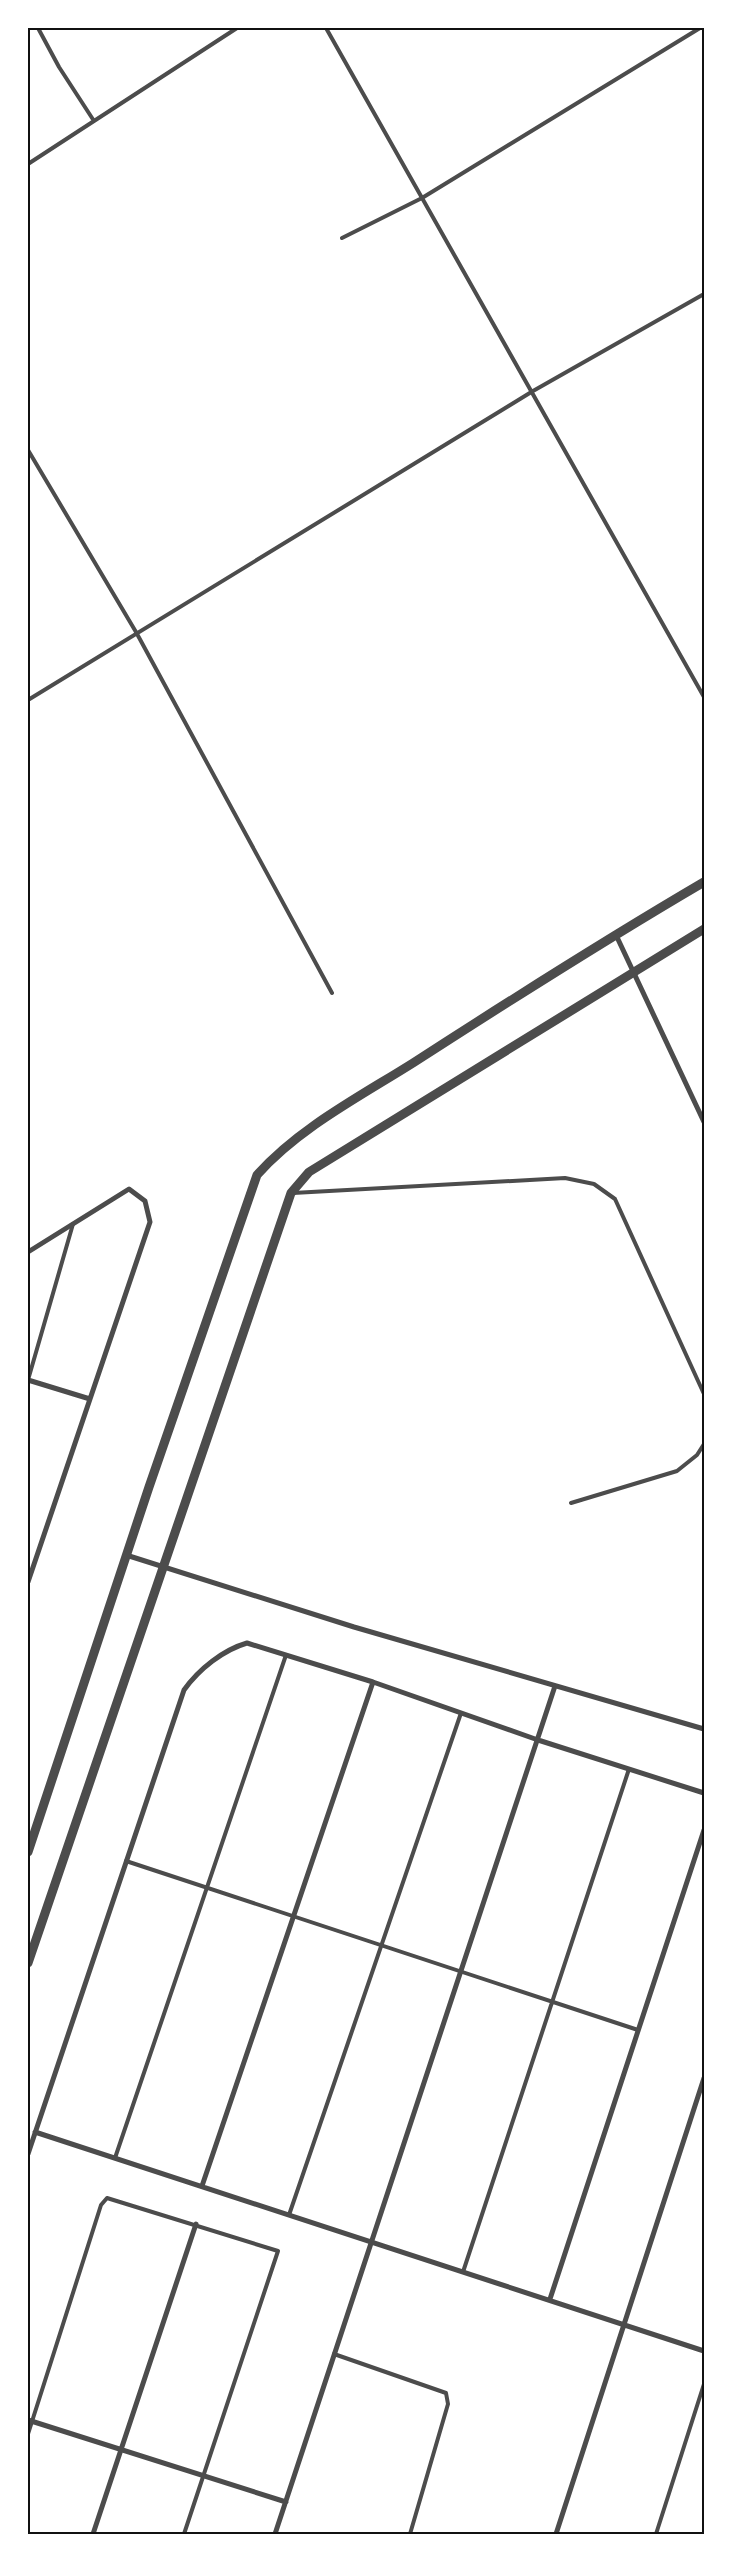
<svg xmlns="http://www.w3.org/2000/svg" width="732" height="2562" viewBox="0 0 732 2562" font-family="Quicksand,sans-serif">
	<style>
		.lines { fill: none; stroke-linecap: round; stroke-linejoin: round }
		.service { stroke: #4c4c4c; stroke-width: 4 }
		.minor { stroke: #4c4c4c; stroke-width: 5 }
		.tertiary { stroke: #4c4c4c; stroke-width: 9 }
		.neatline { fill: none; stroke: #111; stroke-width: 2 }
	</style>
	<rect width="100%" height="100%" fill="#fff"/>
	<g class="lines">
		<path class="service" d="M38,28l21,39 35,54 143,-93
			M326,28l378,669
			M28,164l66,-43
			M342,238l80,-40 278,-170
			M28,450l108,182 196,361
			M28,700l505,-309 171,-97
			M293,1193l272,-15 29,6 21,15 89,195
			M28,1380l45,-156
			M571,1503l106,-32 20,-16 7,-11
			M126,1861l512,169
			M115,2158l171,-503
			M289,2215l172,-502
			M463,2272l166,-503
			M334,2354l112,39 2,11 -38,130
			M28,2434l73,-229 6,-7 171,53 -94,283
			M656,2534l48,-150"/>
		<path class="minor" d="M616,935l88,187
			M28,1252l101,-63 16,12 5,21 -122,360
			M28,1380l62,19
			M126,1555l228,72 350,102
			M35,2132l669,219
			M28,2154l156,-464c15,-21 39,-40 63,-47l126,39 165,58 166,53
			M202,2186l171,-504
			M550,2299l154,-469
			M28,2420l258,82
			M93,2534l103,-310
			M275,2534l280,-848
			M556,2534l148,-456"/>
		<path class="tertiary" d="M28,1852l121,-365 108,-312c42,-47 102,-78 156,-112 96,-62 192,-123 291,-181
			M28,1963l263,-770 18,-21 395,-243"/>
	</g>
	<rect width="732" height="2562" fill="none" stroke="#ffffff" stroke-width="58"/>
	<rect x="29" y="29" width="674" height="2504" class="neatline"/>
</svg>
